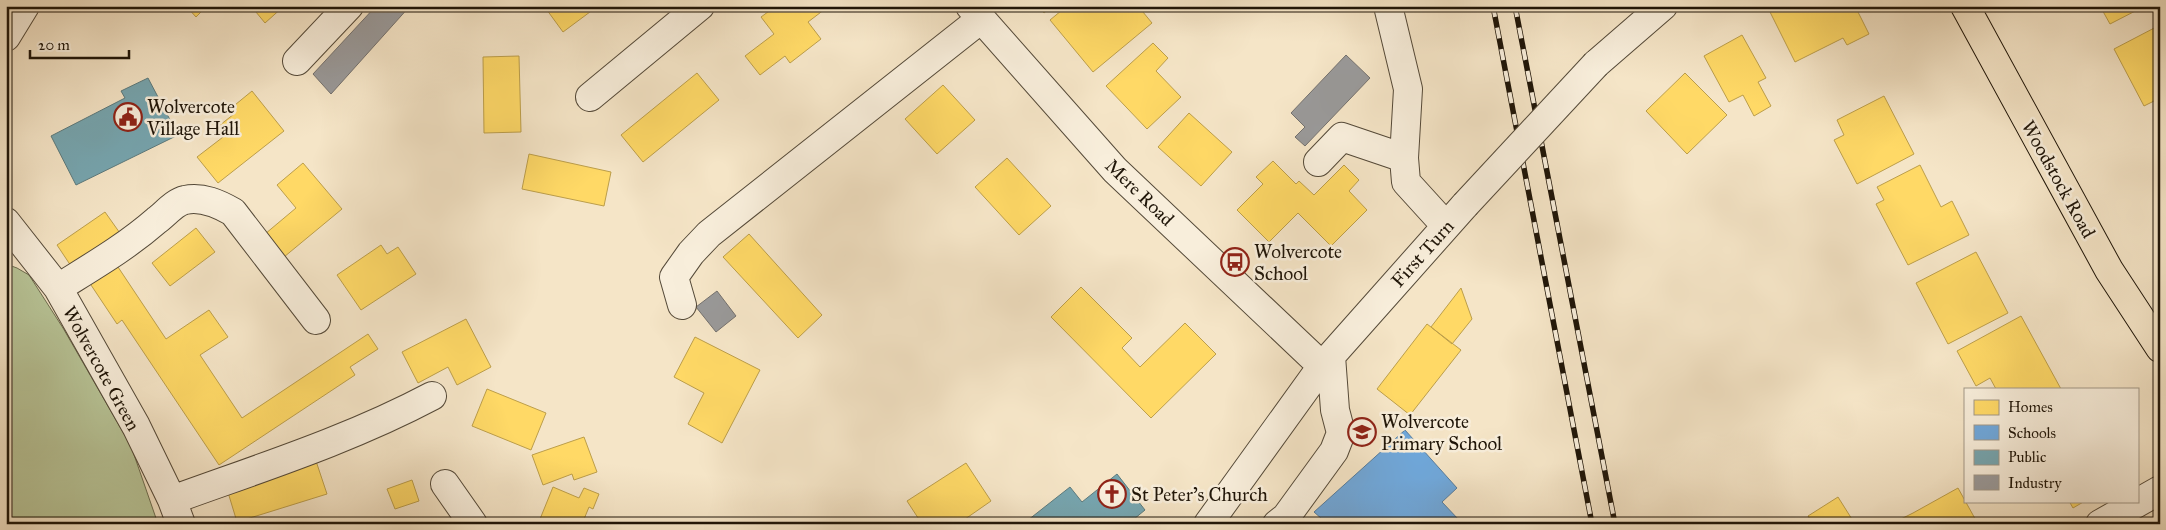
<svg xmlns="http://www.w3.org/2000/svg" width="2166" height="530" viewBox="0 0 2166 530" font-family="'IM FELL Great Primer',serif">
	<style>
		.green { fill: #b8c598; stroke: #6c6d50 }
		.homes { fill: #ffd966; stroke: #bc9e4a }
		.schools { fill: #6fa8dc; stroke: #577c9c }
		.public { fill: #76a5af; stroke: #5c7a7d }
		.industry { fill: #999; stroke: #74716e }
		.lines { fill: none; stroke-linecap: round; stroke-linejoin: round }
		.minor-casing { stroke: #544938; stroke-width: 30 }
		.major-casing { stroke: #1f1508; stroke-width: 30 }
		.minor { stroke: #f8eedb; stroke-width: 28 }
		.major { stroke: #f5e5c7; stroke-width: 28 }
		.rail-casing { stroke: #1f1508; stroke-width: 5.5 }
		.rail { stroke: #f8eedb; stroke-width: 4; stroke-dasharray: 11; stroke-linecap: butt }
		.minor-bridge-casing { stroke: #544938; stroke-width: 30; stroke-linecap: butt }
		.minor-bridge { stroke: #f8eedb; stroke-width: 28 }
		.labels { text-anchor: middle; stroke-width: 5; stroke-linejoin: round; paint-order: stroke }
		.poi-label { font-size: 19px; fill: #1f1508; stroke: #f8eedb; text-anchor: start }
		.street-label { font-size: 19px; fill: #1f1508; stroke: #f8eedb }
	</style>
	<rect width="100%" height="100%" fill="#f5e5c7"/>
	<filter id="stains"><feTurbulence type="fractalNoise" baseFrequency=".004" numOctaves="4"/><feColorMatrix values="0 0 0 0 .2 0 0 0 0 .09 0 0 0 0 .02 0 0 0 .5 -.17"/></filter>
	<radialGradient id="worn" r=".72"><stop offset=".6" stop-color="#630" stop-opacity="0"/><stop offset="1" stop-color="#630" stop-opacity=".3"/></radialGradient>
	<path class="green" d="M6,264l11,4 12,7 34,53 68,118 27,78h-152z"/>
	<path class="homes" d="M186,6h21l-11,11z
		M251,6h33l-19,17z
		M544,6h54l-35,26z
		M776,6h53l-21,16 13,17 -31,24 -5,-7 -25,19 -15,-19 29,-22 -13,-17z
		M1037,6h15l-8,7z
		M1067,6h71l14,17 -59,49 -43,-52z
		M1767,6h88l14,28 -22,11 -4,-7 -48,24z
		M2100,6h42l1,1 -33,17z
		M2160,25v73l-16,8 -30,-57z
		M1742,35l24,43 -8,4 13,24 -17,10 -11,-21 -14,7 -25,-46z
		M1153,43l15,15 -12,13 25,26 -34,32 -41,-43z
		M519,56l2,76 -37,1 -1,-76z
		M697,73l22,27 -76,62 -22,-27z
		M1685,73l42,42 -40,39 -41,-43z
		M943,85l32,35 -38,34 -32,-35z
		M252,91l32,40 -66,52 -21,-26 30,-23 -7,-9 14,-11 -4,-5z
		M1884,96l30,58 -57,30 -23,-44 10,-5 -7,-15z
		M1189,113l43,39 -31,34 -43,-39z
		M529,154l82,18 -7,34 -82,-17z
		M1007,158l44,48 -32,29 -44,-48z
		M1273,161l23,23 3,-3 15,14 30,-30 15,15 -10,11 18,19 -36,36 -33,-33 -29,29 -32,-32 26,-26 -7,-7z
		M303,163l39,46 -58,48 -19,-23 31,-26 -19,-23z
		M1920,165l21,42 11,-6 17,34 -61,30 -32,-61 8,-4 -7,-13z
		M105,212l17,24 -49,33 -16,-24z
		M196,228l19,24 -45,34 -18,-23z
		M749,234l73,81 -24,23 -75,-81z
		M381,245l6,9 11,-7 18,27 -55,36 -24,-35z
		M1976,252l32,61 -60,31 -32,-61z
		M116,264l50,75 43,-29 19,27 -28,18 42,63 126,-84 10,15 -28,18 5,8 -136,90 -97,-145 -5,4 -28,-42z
		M1081,287l51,51 -10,10 18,19 45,-44 31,31 -65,64 -100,-101z
		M1461,288l11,31 -20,25 -21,-17z
		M2021,316l40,73h-65l-6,-11 -14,8 -19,-35z
		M466,319l25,48 -34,18 -9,-18 -30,16 -16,-31z
		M1427,324l34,26 -51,65 -33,-26z
		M695,337l65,33 -38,73 -34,-19 16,-31 -30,-16z
		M487,389l59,24 -15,37 -59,-24z
		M584,437l13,35 -23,8 -2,-6 -29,11 -11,-30z
		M316,461l11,33 -90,28 -10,-33z
		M966,463l25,38 -33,23h-36l-15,-23z
		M412,480l7,21 -24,8 -8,-20z
		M553,487l26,11 5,-10 15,6 -6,15 -4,-2 -7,17h-44z
		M1958,488l20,36h-87l22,-11z
		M1838,497l17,27h-42l-5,-8z
		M2069,501h16l-12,7z"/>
	<path class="schools" d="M1405,430l52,58 -15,14 17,18 -4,4h-138l5,-5 -8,-7z"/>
	<path class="public" d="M148,78l30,57 -102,50 -25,-49 74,-38 -4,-7z
		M1117,474l28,36 -17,14h-105l47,-37 12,15z"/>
	<path class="industry" d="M376,6h34l-79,88 -18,-20z
		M1346,55l24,23 -65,68 -10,-9 10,-10 -14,-14z
		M717,291l19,25 -20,16 -20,-25z"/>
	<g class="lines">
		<defs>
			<path id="minor" d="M970,6l145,164 207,196
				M1388,6l20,83 -4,69 2,24 40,44
				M6,37l19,-31
				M297,61l52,-55
				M1596,64l67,-58
				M590,97l110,-91
				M1318,162l24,-25 62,21
				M6,222l52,66 78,138 36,74 9,24
				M58,288c35,-22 68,-41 99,-68 8,-6 18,-18 28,-20 17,-4 34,4 48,12l83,108
				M682,305l-8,-28 17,-24 18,-19 272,-215
				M445,484l28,40
				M172,500c88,-32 177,-60 260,-104
				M1208,524l114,-158 143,-161
				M1277,524l9,-7 48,-66 7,-18 -6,-23 -4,-54
				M2100,524l60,-34"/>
			<path id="major" d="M1965,6l144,264 51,78"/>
		</defs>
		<use href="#minor" class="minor-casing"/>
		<use href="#major" class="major-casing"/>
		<use href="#minor" class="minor"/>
		<use href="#major" class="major"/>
		<defs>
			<path id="rail" d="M1493,6l99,518
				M1515,6l100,518"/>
		</defs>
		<use href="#rail" class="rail-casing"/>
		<use href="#rail" class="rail"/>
		<defs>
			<path id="minor-bridge" d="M1465,205l131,-141"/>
		</defs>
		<use href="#minor-bridge" class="minor-bridge-casing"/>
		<use href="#minor-bridge" class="minor-bridge"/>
	</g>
	<defs>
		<symbol id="civic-ring" viewBox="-11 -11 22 22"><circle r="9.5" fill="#f8eedb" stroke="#8f2418" stroke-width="1.5"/><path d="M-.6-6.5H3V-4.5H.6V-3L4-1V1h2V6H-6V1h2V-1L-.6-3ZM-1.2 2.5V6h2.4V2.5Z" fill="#8f2418"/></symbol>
		<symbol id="bus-ring" viewBox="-11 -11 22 22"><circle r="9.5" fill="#f8eedb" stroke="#8f2418" stroke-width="1.5"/><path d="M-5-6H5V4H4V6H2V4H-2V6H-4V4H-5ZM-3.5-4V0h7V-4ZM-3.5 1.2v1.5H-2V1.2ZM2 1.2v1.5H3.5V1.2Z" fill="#8f2418"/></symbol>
		<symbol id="school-ring" viewBox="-11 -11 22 22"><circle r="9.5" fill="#f8eedb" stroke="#8f2418" stroke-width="1.5"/><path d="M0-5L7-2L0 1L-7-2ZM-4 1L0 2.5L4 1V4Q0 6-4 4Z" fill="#8f2418"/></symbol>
		<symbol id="church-ring" viewBox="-11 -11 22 22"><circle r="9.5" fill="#f8eedb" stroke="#8f2418" stroke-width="1.5"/><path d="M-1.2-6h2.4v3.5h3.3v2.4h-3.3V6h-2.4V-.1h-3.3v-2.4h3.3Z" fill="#8f2418"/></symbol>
	</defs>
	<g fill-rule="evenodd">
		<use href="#civic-ring" x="112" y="101" width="32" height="32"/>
		<use href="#bus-ring" x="1219" y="246" width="32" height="32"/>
		<use href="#school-ring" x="1346" y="416" width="32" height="32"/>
		<use href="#church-ring" x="1096" y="478" width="32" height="32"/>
	</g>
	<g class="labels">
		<g class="poi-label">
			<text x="147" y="113">Wolvercote<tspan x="147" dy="22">Village Hall</tspan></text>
			<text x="1254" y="258">Wolvercote<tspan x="1254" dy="22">School</tspan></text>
			<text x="1381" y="428">Wolvercote<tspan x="1381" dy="22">Primary School</tspan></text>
			<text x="1131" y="501">St Peter's Church</text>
		</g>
		<g class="street-label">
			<text transform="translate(2059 179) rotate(61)" y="7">Woodstock Road</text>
			<text transform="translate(1140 192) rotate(44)" y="7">Mere Road</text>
			<text transform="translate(1422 253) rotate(-48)" y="7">First Turn</text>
			<text transform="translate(102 368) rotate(61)" y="7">Wolvercote Green</text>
		</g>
	</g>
	<rect width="2166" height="530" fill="none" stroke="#f5e5c7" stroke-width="25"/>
	<rect x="8" y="8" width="2151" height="515" fill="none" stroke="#1f1508" stroke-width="2.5"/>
	<rect x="12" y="12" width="2141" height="505" fill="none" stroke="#1f1508"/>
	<rect x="1964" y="388" width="175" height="115" fill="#f8eedb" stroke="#a19787"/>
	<rect x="1974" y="400" width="25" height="15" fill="#ffd966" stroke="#a19787"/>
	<text x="2008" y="412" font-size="15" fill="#1f1508">Homes</text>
	<rect x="1974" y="425" width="25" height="15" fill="#6fa8dc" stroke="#a19787"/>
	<text x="2008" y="438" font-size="15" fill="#1f1508">Schools</text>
	<rect x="1974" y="450" width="25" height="15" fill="#76a5af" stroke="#a19787"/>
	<text x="2008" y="462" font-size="15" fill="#1f1508">Public</text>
	<rect x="1974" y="475" width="25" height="15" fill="#999999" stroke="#a19787"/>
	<text x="2008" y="488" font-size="15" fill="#1f1508">Industry</text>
	<path d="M30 50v8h99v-8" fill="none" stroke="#1f1508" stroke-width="2.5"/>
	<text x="38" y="50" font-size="15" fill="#1f1508" stroke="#f8eedb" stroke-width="4" paint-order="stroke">20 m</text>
	<rect width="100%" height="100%" filter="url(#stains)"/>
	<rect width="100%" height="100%" fill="url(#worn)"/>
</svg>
